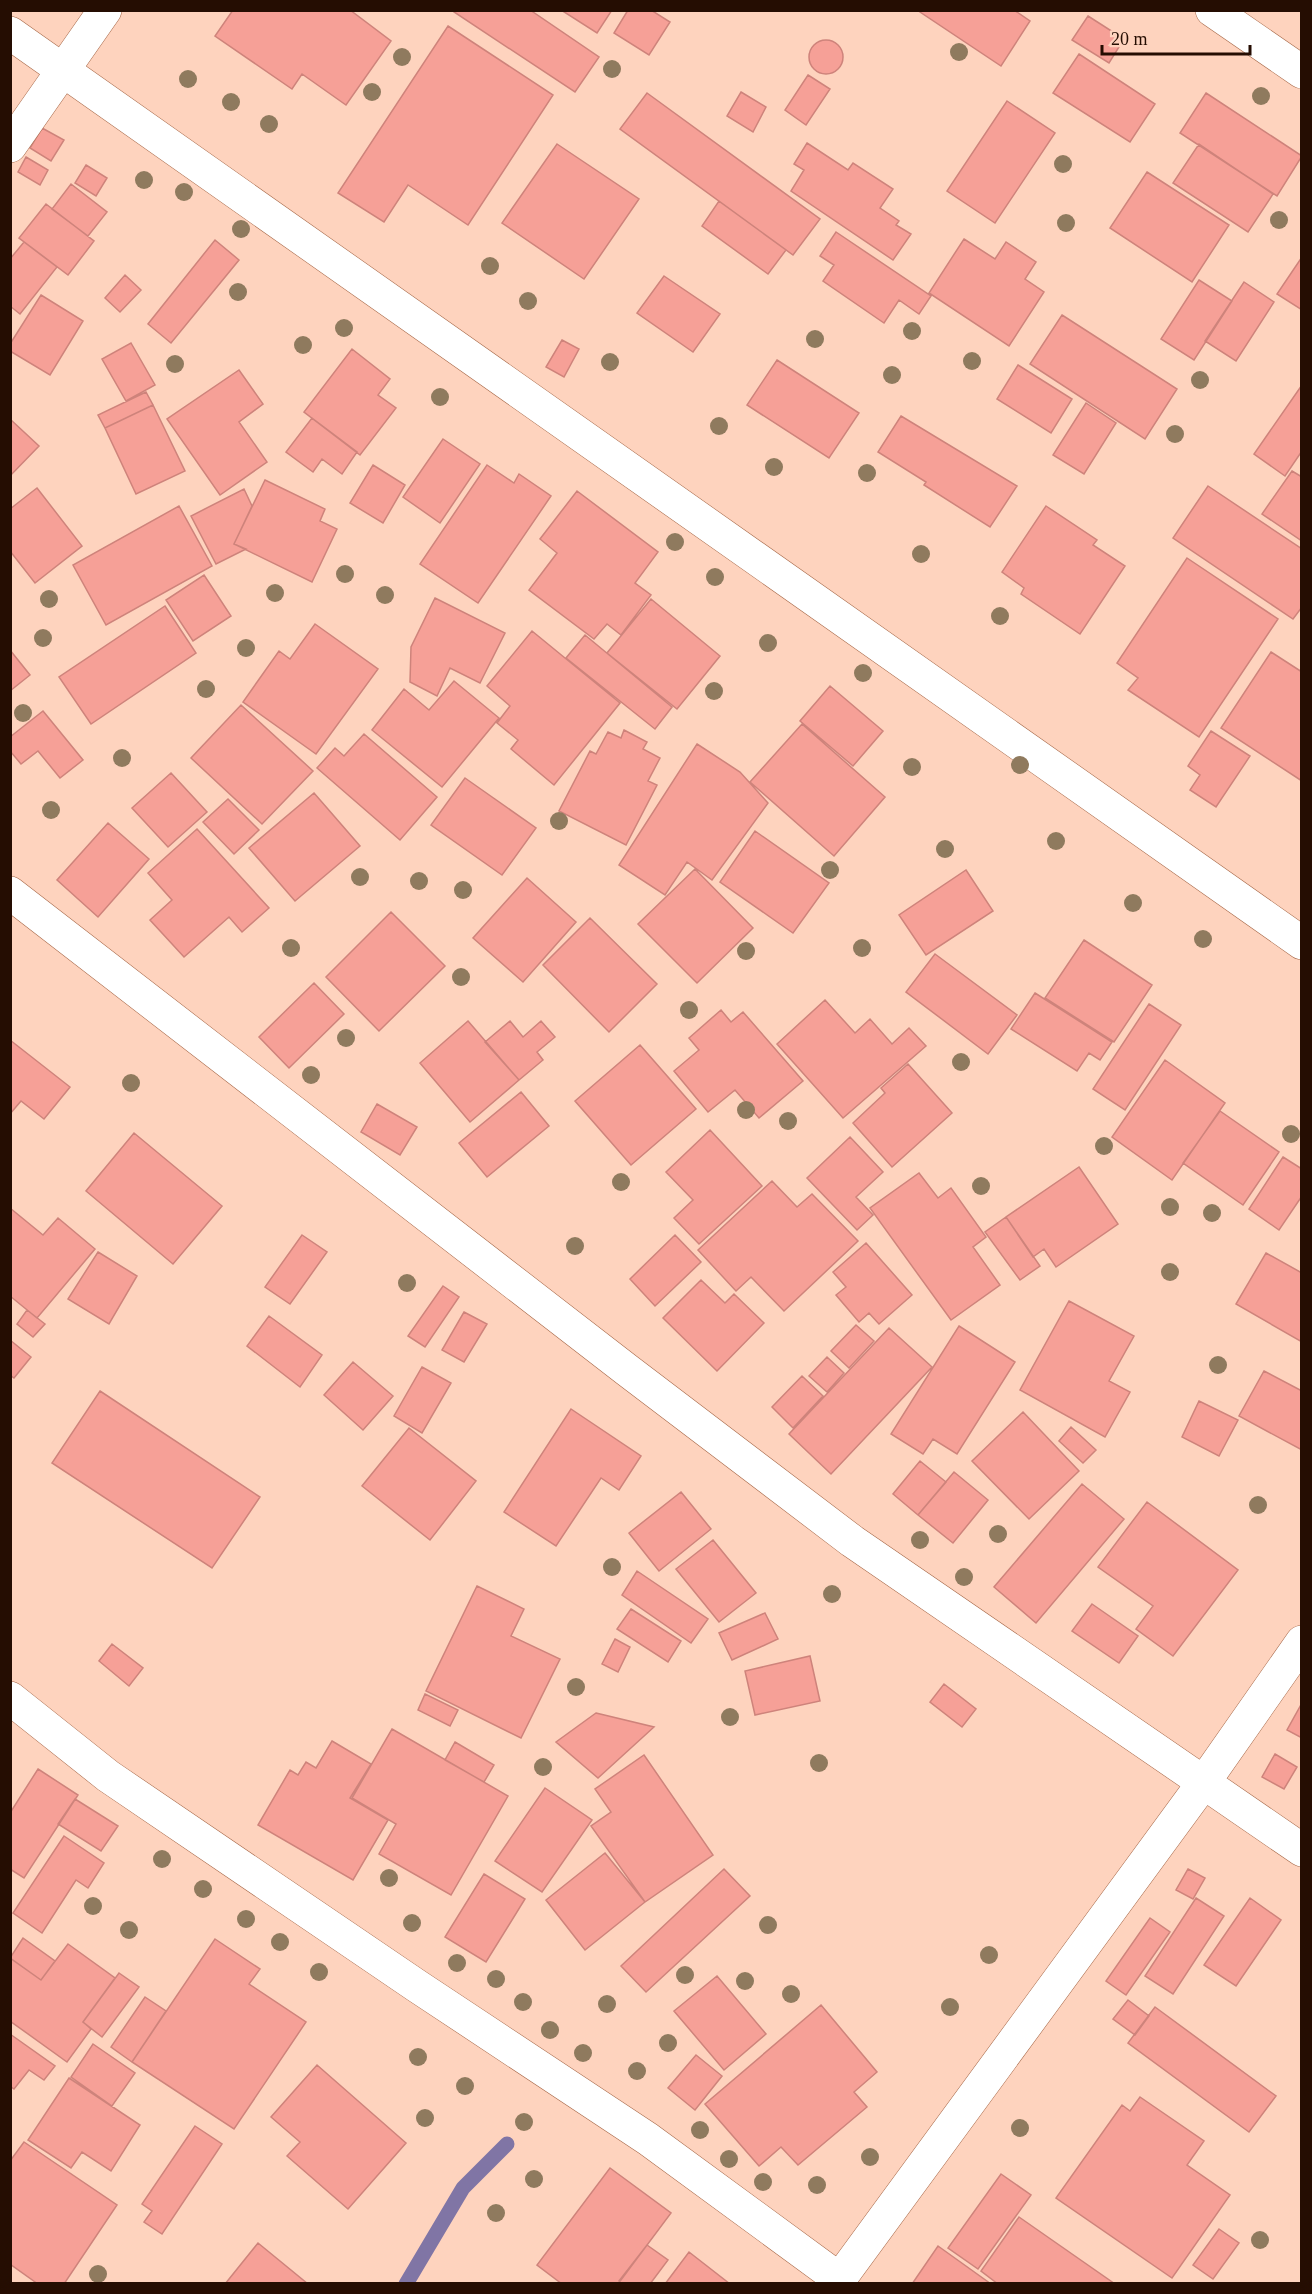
<svg xmlns="http://www.w3.org/2000/svg" width="1312" height="2294" viewBox="0 0 1312 2294" font-family="Georgia,serif">
	<style>
		.lines { fill: none; stroke-linecap: round; stroke-linejoin: round }
		.stream { stroke: #8075a5; stroke-width: 15 }
		.building { fill: #f6a097; stroke: #ce837b; stroke-width: 1.5 }
		.street-casing { stroke: #a66747; stroke-width: 34 }
		.street { stroke: #fff; stroke-width: 33 }
		.tree { fill: #8f7a5e }
	</style>
	<rect width="100%" height="100%" fill="#fed3be"/>
	<g class="lines">
		<path class="stream" d="M406,2284l57,-96 44,-44"/>
	</g>
	<path class="building" d="M233,10h117l41,31 -45,64 -44,-31 -10,15 -77,-53z
		M455,10h75l69,47 -24,35 -121,-80z
		M561,10h51l-15,23z
		M628,10h23l19,12 -21,33 -35,-22z
		M917,10h97l16,11 -29,45z
		M1088,16l36,23 -15,24 -37,-23z
		M448,26l105,69 -85,130 -60,-40 -24,37 -46,-29z
		M809 57a17 17 0 1 1 34 0a17 17 0 1 1-34 0Z
		M1079,54l76,50 -25,38 -77,-49z
		M808,75l22,14 -24,36 -21,-15z
		M741,92l25,15 -13,25 -26,-16z
		M647,93l173,126 -27,36 -173,-126z
		M1206,93l96,63 -25,40 -97,-63z
		M1007,101l48,32 -60,90 -48,-32z
		M42,128l22,12 -13,21 -21,-13z
		M807,143l41,27 5,-7 40,26 -13,19 19,13 -3,4 15,9 -18,26 -102,-69 13,-21 -10,-6z
		M557,144l82,55 -55,80 -82,-56z
		M1199,144l74,50 -25,38 -75,-49z
		M26,157l22,13 -8,15 -22,-13z
		M86,165l21,13 -11,18 -21,-13z
		M1147,172l82,53 -37,57 -82,-54z
		M71,184l36,28 -19,24 -36,-27z
		M719,201l67,49 -18,24 -66,-48z
		M46,204l48,37 -26,34 -49,-37z
		M836,232l95,64 -12,18 -20,-14 -15,23 -61,-42 11,-16 -14,-9z
		M964,239l31,20 11,-17 30,20 -11,17 19,13 -35,54 -80,-53z
		M215,240l24,20 -68,83 -23,-19z
		M24,242l33,25 -37,47 -10,-8v-47z
		M1302,257v53l-25,-16z
		M125,275l16,15 -21,22 -15,-14z
		M664,276l56,38 -27,38 -56,-39z
		M1199,280l33,21 -38,59 -33,-21z
		M1244,282l30,20 -38,59 -31,-20z
		M41,295l42,26 -33,54 -40,-24v-7z
		M1062,315l115,74 -32,50 -115,-75z
		M562,340l17,9 -15,28 -18,-10z
		M131,343l24,42 -29,16 -24,-42z
		M352,349l38,30 -12,16 18,13 -36,47 -56,-43z
		M777,360l82,53 -30,45 -82,-53z
		M1018,365l54,34 -21,34 -54,-34z
		M239,370l24,34 -24,18 28,40 -47,33 -53,-76z
		M1302,385v66l-17,25 -31,-22z
		M146,392l7,13 -48,23 -7,-13z
		M1086,403l30,20 -32,51 -31,-19z
		M153,405l32,66 -49,23 -31,-66z
		M901,416l116,70 -27,41 -66,-42 2,-3 -48,-30z
		M312,418l45,34 -15,22 -20,-15 -9,13 -27,-20z
		M10,419l29,27 -29,30z
		M443,439l37,25 -40,59 -37,-26z
		M373,465l32,20 -22,38 -33,-20z
		M487,465l27,18 5,-9 32,22 -73,107 -58,-39z
		M1292,471l10,6v64l-40,-27z
		M265,480l60,29 -5,12 17,8 -25,53 -78,-38z
		M1208,486l94,63v58l-9,12 -120,-81z
		M37,488l45,58 -47,37 -25,-32v-42z
		M244,489l8,17 -18,38 12,5 -30,15 -25,-48z
		M577,491l81,61 -23,31 16,12 -30,40 -14,-11 -13,15 -65,-49 28,-37 -17,-14z
		M179,506l33,60 -106,59 -33,-60z
		M1046,506l51,34 -4,5 32,21 -45,68 -59,-40 3,-6 -22,-16z
		M1187,558l91,61 -79,118 -71,-47 10,-12 -21,-15z
		M204,575l27,41 -38,25 -27,-41z
		M435,598l70,35 -25,50 -30,-15 -13,28 -27,-14 1,-35z
		M651,599l69,57 -43,53 -70,-56z
		M165,606l31,47 -105,71 -32,-47z
		M315,624l63,45 -62,85 -73,-52 36,-51 11,8z
		M532,631l88,72 -66,82 -43,-36 7,-9 -21,-17 13,-17 -23,-20z
		M585,635l87,72 -17,22 -89,-71z
		M10,650l20,25 -20,16z
		M1271,652l31,20v109l-81,-53z
		M454,681l45,37 -57,69 -70,-57 32,-41 25,21z
		M830,686l53,45 -30,35 -53,-45z
		M241,705l72,66 -51,53 -71,-66z
		M43,711l40,49 -23,18 -22,-27 -17,13 -11,-13v-14z
		M802,724l83,73 -51,59 -84,-74z
		M624,730l23,12 -4,7 17,9 -12,23 9,4 -31,60 -67,-34 31,-60 6,3 12,-22 13,6z
		M1211,731l39,25 -34,51 -26,-17 10,-15 -12,-9z
		M364,734l73,63 -37,43 -83,-72 18,-20 9,8z
		M697,744l43,28 28,31 -56,77 -25,-18 -22,33 -46,-30z
		M171,773l36,39 -39,35 -36,-39z
		M465,778l71,50 -34,47 -71,-50z
		M314,793l46,53 -65,55 -46,-53z
		M228,799l31,31 -25,24 -31,-32z
		M108,823l41,36 -51,58 -41,-37z
		M197,829l72,79 -27,24 -13,-15 -45,40 -34,-37 22,-20 -24,-27z
		M755,831l74,52 -36,50 -73,-51z
		M695,869l58,59 -56,55 -59,-59z
		M966,870l27,41 -67,44 -27,-40z
		M527,878l49,44 -53,60 -50,-44z
		M391,912l54,54 -66,65 -53,-54z
		M590,918l67,66 -48,48 -66,-67z
		M1084,940l68,45 -38,57 -69,-44z
		M935,954l82,61 -29,39 -82,-62z
		M314,983l30,31 -55,54 -30,-31z
		M1035,993l77,49 -12,18 -11,-7 -12,18 -66,-42z
		M825,1000l30,33 15,-14 22,25 17,-16 17,18 -83,72 -66,-74z
		M1149,1004l32,21 -56,85 -32,-21z
		M721,1010l10,12 12,-10 60,69 -44,37 -24,-28 -27,22 -34,-41 25,-21 -10,-12z
		M468,1021l51,59 -49,42 -50,-59z
		M510,1021l13,16 18,-16 14,16 -18,15 6,8 -24,20 -34,-38z
		M10,1040l60,47 -26,32 -23,-18 -11,13z
		M640,1045l56,64 -65,56 -56,-64z
		M1165,1060l60,43 -53,77 -60,-43z
		M908,1064l44,49 -60,54 -39,-44 32,-30 -4,-5z
		M521,1092l28,34 -62,51 -28,-34z
		M377,1104l40,23 -17,28 -39,-23z
		M1220,1111l59,41 -36,53 -60,-42z
		M710,1130l52,56 -63,58 -25,-26 19,-18 -27,-28z
		M134,1133l88,73 -49,58 -87,-73z
		M850,1137l33,35 -27,25 17,18 -16,15 -50,-52z
		M1283,1157l19,12v27l-23,34 -30,-21z
		M1079,1167l39,57 -62,43 -12,-18 -11,8 -27,-40z
		M919,1173l19,25 13,-10 35,49 -13,10 27,38 -49,35 -81,-112z
		M772,1181l25,26 15,-13 46,47 -74,70 -33,-34 -15,14 -38,-41z
		M10,1208l33,27 15,-17 37,31 -58,69 -27,-22z
		M1006,1217l34,49 -20,14 -35,-48z
		M302,1235l25,17 -37,52 -25,-17z
		M675,1235l26,27 -46,44 -25,-27z
		M866,1243l46,52 -33,29 -10,-11 -10,9 -23,-27 10,-8 -13,-15z
		M98,1252l39,24 -28,48 -41,-25z
		M1266,1253l36,20v69l-66,-38z
		M701,1280l24,23 9,-9 30,29 -47,48 -54,-53z
		M443,1286l16,11 -34,50 -17,-11z
		M1069,1301l65,35 -25,45 21,11 -25,45 -85,-47z
		M27,1310l18,14 -12,13 -16,-13z
		M464,1312l23,12 -23,38 -22,-12z
		M269,1316l53,39 -22,32 -53,-41z
		M856,1325l18,16 -25,27 -18,-17z
		M959,1326l56,36 -58,92 -24,-15 -10,15 -32,-20z
		M889,1328l43,39 -101,107 -42,-40z
		M10,1340l21,17 -17,21 -4,-3z
		M827,1357l17,16 -17,19 -18,-16z
		M353,1362l40,34 -30,34 -39,-35z
		M422,1367l29,16 -29,50 -28,-17z
		M1264,1371l38,20v59l-63,-34z
		M802,1376l21,20 -30,32 -21,-21z
		M100,1391l160,106 -48,71 -160,-105z
		M1199,1401l39,19 -19,36 -37,-19z
		M571,1409l70,47 -22,34 -18,-12 -45,68 -52,-34z
		M1023,1412l56,59 -50,48 -57,-58z
		M1071,1427l25,23 -13,13 -24,-22z
		M409,1428l67,53 -46,59 -68,-54z
		M920,1461l26,21 -28,33 -25,-21z
		M954,1472l34,28 -35,43 -35,-28z
		M1082,1484l42,35 -88,104 -42,-36z
		M681,1492l30,37 -52,42 -30,-38z
		M1147,1502l91,68 -65,86 -37,-27 17,-23 -55,-39z
		M713,1540l43,53 -37,29 -43,-53z
		M637,1571l71,48 -17,24 -69,-48z
		M477,1586l47,23 -13,27 49,23 -39,79 -95,-47z
		M1092,1604l46,32 -19,27 -47,-32z
		M631,1609l50,32 -13,21 -51,-33z
		M765,1613l13,26 -46,21 -13,-27z
		M615,1639l15,8 -12,25 -16,-8z
		M112,1644l31,24 -14,18 -30,-25z
		M810,1656l10,45 -65,14 -10,-44z
		M944,1684l32,25 -14,18 -32,-25z
		M425,1694l33,16 -8,16 -32,-16z
		M1302,1703v35l-15,-8z
		M596,1713l58,14 -56,51 -42,-36z
		M392,1729l116,67 -57,99 -72,-41 17,-30 -44,-26z
		M332,1741l39,23 -21,34 38,22 -35,60 -95,-55 32,-55 8,5 8,-13 10,6z
		M455,1742l39,23 -10,17 -39,-22z
		M1275,1754l22,13 -13,22 -22,-12z
		M644,1755l69,100 -68,47 -54,-76 20,-14 -16,-23z
		M38,1769l40,26 -54,83 -14,-9v-56z
		M545,1788l47,32 -50,72 -47,-31z
		M75,1799l43,27 -17,25 -43,-27z
		M64,1836l40,27 -16,25 -12,-8 -34,53 -29,-20z
		M605,1853l40,49 -60,48 -39,-50z
		M724,1869l26,27 -104,96 -25,-26z
		M1188,1869l17,9 -12,21 -17,-9z
		M484,1874l41,25 -39,63 -41,-25z
		M1196,1898l28,18 -51,78 -28,-18z
		M1250,1898l31,22 -45,66 -32,-21z
		M1150,1918l20,14 -44,63 -20,-14z
		M23,1938l32,23 -14,19 -31,-22z
		M215,1939l45,30 -11,15 57,38 -72,107 -102,-67z
		M68,1944l47,34 -32,44 8,7 -24,33 -57,-41v-63l31,22z
		M119,1973l20,14 -37,50 -19,-15z
		M717,1976l49,58 -42,36 -50,-59z
		M145,1997l21,14 -34,51 -21,-15z
		M1128,2000l21,16 -14,19 -22,-16z
		M821,2005l56,67 -23,20 13,15 -69,58 -17,-18 -22,19 -54,-62z
		M1155,2007l121,89 -27,36 -121,-89z
		M10,2034l45,32 -11,14 -15,-10 -15,19 -4,-3z
		M93,2044l42,29 -23,33 -41,-29z
		M696,2055l26,21 -27,34 -27,-22z
		M317,2065l89,78 -58,66 -61,-53 13,-14 -29,-25z
		M69,2078l71,47 -29,46 -29,-19 -11,16 -43,-28z
		M1140,2097l64,44 -17,24 43,30 -58,83 -116,-80 66,-93 8,6z
		M195,2126l27,18 -60,90 -18,-12 8,-11 -10,-7z
		M24,2142l93,63 -53,79h-26l-28,-20v-103z
		M610,2168l61,45 -53,71h-56l-25,-19z
		M1001,2174l30,21 -53,74 -30,-21z
		M1019,2217l96,67h-117l-17,-13z
		M1219,2229l20,14 -26,36 -20,-14z
		M258,2243l50,41h-83z
		M647,2245l21,15 -18,24h-28l-3,-3z
		M938,2246l53,38h-79z
		M689,2252l41,32h-65z"/>
	<g class="lines">
		<defs>
			<path id="street" d="M1212,10l90,62
				M10,33l1292,910
				M10,146l95,-136
				M10,893l617,477 225,171 450,309
				M10,1698l98,78 309,210 231,153 191,140
				M836,2284l368,-502 98,-140"/>
		</defs>
		<use href="#street" class="street-casing"/>
		<use href="#street" class="street"/>
	</g>
	<g class="tree">
		<circle cx="959" cy="52" r="9"/>
		<circle cx="402" cy="57" r="9"/>
		<circle cx="612" cy="69" r="9"/>
		<circle cx="188" cy="79" r="9"/>
		<circle cx="372" cy="92" r="9"/>
		<circle cx="1261" cy="96" r="9"/>
		<circle cx="231" cy="102" r="9"/>
		<circle cx="269" cy="124" r="9"/>
		<circle cx="1063" cy="164" r="9"/>
		<circle cx="144" cy="180" r="9"/>
		<circle cx="184" cy="192" r="9"/>
		<circle cx="1279" cy="220" r="9"/>
		<circle cx="1066" cy="223" r="9"/>
		<circle cx="241" cy="229" r="9"/>
		<circle cx="490" cy="266" r="9"/>
		<circle cx="238" cy="292" r="9"/>
		<circle cx="528" cy="301" r="9"/>
		<circle cx="344" cy="328" r="9"/>
		<circle cx="912" cy="331" r="9"/>
		<circle cx="815" cy="339" r="9"/>
		<circle cx="303" cy="345" r="9"/>
		<circle cx="972" cy="361" r="9"/>
		<circle cx="610" cy="362" r="9"/>
		<circle cx="175" cy="364" r="9"/>
		<circle cx="892" cy="375" r="9"/>
		<circle cx="1200" cy="380" r="9"/>
		<circle cx="440" cy="397" r="9"/>
		<circle cx="719" cy="426" r="9"/>
		<circle cx="1175" cy="434" r="9"/>
		<circle cx="774" cy="467" r="9"/>
		<circle cx="867" cy="473" r="9"/>
		<circle cx="675" cy="542" r="9"/>
		<circle cx="921" cy="554" r="9"/>
		<circle cx="345" cy="574" r="9"/>
		<circle cx="715" cy="577" r="9"/>
		<circle cx="275" cy="593" r="9"/>
		<circle cx="385" cy="595" r="9"/>
		<circle cx="49" cy="599" r="9"/>
		<circle cx="1000" cy="616" r="9"/>
		<circle cx="43" cy="638" r="9"/>
		<circle cx="768" cy="643" r="9"/>
		<circle cx="246" cy="648" r="9"/>
		<circle cx="863" cy="673" r="9"/>
		<circle cx="206" cy="689" r="9"/>
		<circle cx="714" cy="691" r="9"/>
		<circle cx="23" cy="713" r="9"/>
		<circle cx="122" cy="758" r="9"/>
		<circle cx="1020" cy="765" r="9"/>
		<circle cx="912" cy="767" r="9"/>
		<circle cx="51" cy="810" r="9"/>
		<circle cx="559" cy="821" r="9"/>
		<circle cx="1056" cy="841" r="9"/>
		<circle cx="945" cy="849" r="9"/>
		<circle cx="830" cy="870" r="9"/>
		<circle cx="360" cy="877" r="9"/>
		<circle cx="419" cy="881" r="9"/>
		<circle cx="463" cy="890" r="9"/>
		<circle cx="1133" cy="903" r="9"/>
		<circle cx="1203" cy="939" r="9"/>
		<circle cx="291" cy="948" r="9"/>
		<circle cx="862" cy="948" r="9"/>
		<circle cx="746" cy="951" r="9"/>
		<circle cx="461" cy="977" r="9"/>
		<circle cx="689" cy="1010" r="9"/>
		<circle cx="346" cy="1038" r="9"/>
		<circle cx="961" cy="1062" r="9"/>
		<circle cx="311" cy="1075" r="9"/>
		<circle cx="131" cy="1083" r="9"/>
		<circle cx="746" cy="1110" r="9"/>
		<circle cx="788" cy="1121" r="9"/>
		<circle cx="1291" cy="1134" r="9"/>
		<circle cx="1104" cy="1146" r="9"/>
		<circle cx="621" cy="1182" r="9"/>
		<circle cx="981" cy="1186" r="9"/>
		<circle cx="1170" cy="1207" r="9"/>
		<circle cx="1212" cy="1213" r="9"/>
		<circle cx="575" cy="1246" r="9"/>
		<circle cx="1170" cy="1272" r="9"/>
		<circle cx="407" cy="1283" r="9"/>
		<circle cx="1218" cy="1365" r="9"/>
		<circle cx="1258" cy="1505" r="9"/>
		<circle cx="998" cy="1534" r="9"/>
		<circle cx="920" cy="1540" r="9"/>
		<circle cx="612" cy="1567" r="9"/>
		<circle cx="964" cy="1577" r="9"/>
		<circle cx="832" cy="1594" r="9"/>
		<circle cx="576" cy="1687" r="9"/>
		<circle cx="730" cy="1717" r="9"/>
		<circle cx="819" cy="1763" r="9"/>
		<circle cx="543" cy="1767" r="9"/>
		<circle cx="162" cy="1859" r="9"/>
		<circle cx="389" cy="1878" r="9"/>
		<circle cx="203" cy="1889" r="9"/>
		<circle cx="93" cy="1906" r="9"/>
		<circle cx="246" cy="1919" r="9"/>
		<circle cx="412" cy="1923" r="9"/>
		<circle cx="768" cy="1925" r="9"/>
		<circle cx="129" cy="1930" r="9"/>
		<circle cx="280" cy="1942" r="9"/>
		<circle cx="989" cy="1955" r="9"/>
		<circle cx="457" cy="1963" r="9"/>
		<circle cx="319" cy="1972" r="9"/>
		<circle cx="685" cy="1975" r="9"/>
		<circle cx="496" cy="1979" r="9"/>
		<circle cx="745" cy="1981" r="9"/>
		<circle cx="791" cy="1994" r="9"/>
		<circle cx="523" cy="2002" r="9"/>
		<circle cx="607" cy="2004" r="9"/>
		<circle cx="950" cy="2007" r="9"/>
		<circle cx="550" cy="2030" r="9"/>
		<circle cx="668" cy="2043" r="9"/>
		<circle cx="583" cy="2053" r="9"/>
		<circle cx="418" cy="2057" r="9"/>
		<circle cx="637" cy="2071" r="9"/>
		<circle cx="465" cy="2086" r="9"/>
		<circle cx="425" cy="2118" r="9"/>
		<circle cx="524" cy="2122" r="9"/>
		<circle cx="1020" cy="2128" r="9"/>
		<circle cx="700" cy="2130" r="9"/>
		<circle cx="870" cy="2157" r="9"/>
		<circle cx="729" cy="2159" r="9"/>
		<circle cx="534" cy="2179" r="9"/>
		<circle cx="763" cy="2182" r="9"/>
		<circle cx="817" cy="2185" r="9"/>
		<circle cx="496" cy="2213" r="9"/>
		<circle cx="1260" cy="2240" r="9"/>
		<circle cx="98" cy="2274" r="9"/>
	</g>
	<rect width="1312" height="2294" fill="none" stroke="#250d02" stroke-width="24"/>
	<path d="M1102 45v9h148v-9" fill="none" stroke="#250d02" stroke-width="3"/>
	<text x="1111" y="45" font-size="18" fill="#250d02" stroke="#fed3be" stroke-width="4.5" paint-order="stroke">20 m</text>
</svg>
